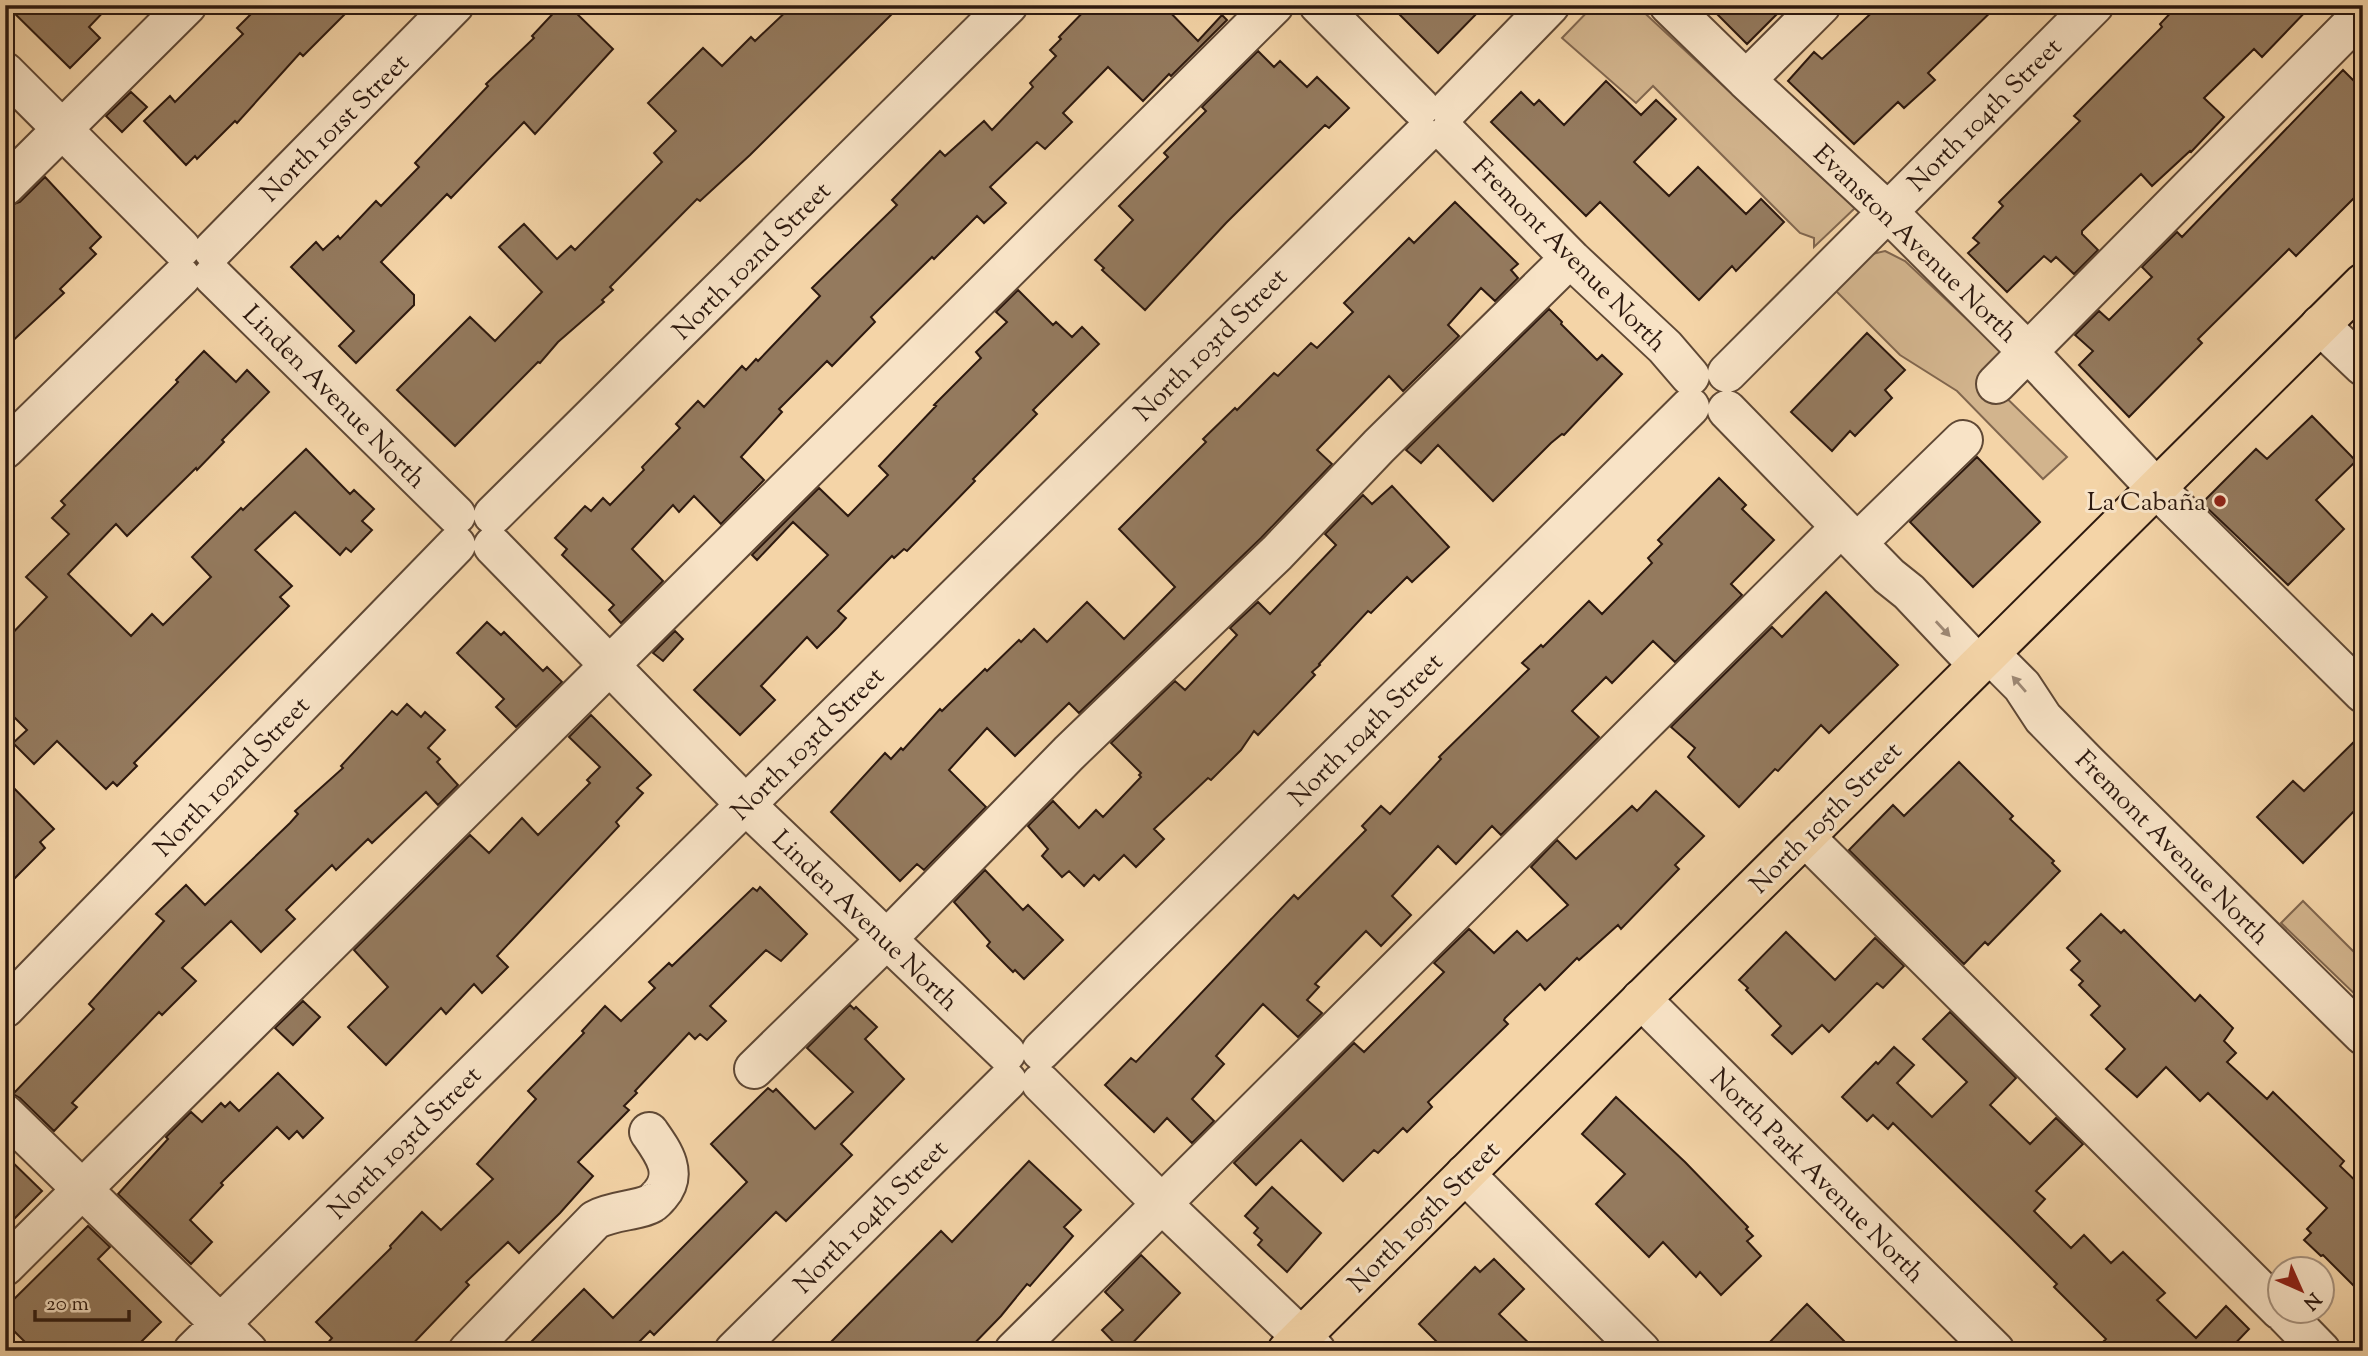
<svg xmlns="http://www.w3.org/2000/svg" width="2368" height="1356" viewBox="0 0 2368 1356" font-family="'Sorts Mill Goudy',serif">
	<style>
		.green { fill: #d2b48d; stroke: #80664e; stroke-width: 2 }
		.building { fill: #947a5e; stroke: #2d190f; stroke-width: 2 }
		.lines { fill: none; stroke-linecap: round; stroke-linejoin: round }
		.minor-casing { stroke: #5f4835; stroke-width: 42 }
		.major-casing { stroke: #2d190f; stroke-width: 42 }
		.minor { stroke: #f8e3c6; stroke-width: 38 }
		.major { stroke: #f4d4a7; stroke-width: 38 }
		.oneway { fill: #9d8874 }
		.poi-dot { fill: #8f2418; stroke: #f8e3c6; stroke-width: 2.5 }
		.labels { text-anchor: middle; stroke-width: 6; stroke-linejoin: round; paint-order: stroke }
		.street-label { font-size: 26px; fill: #2d190f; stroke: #f8e3c6 }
		.poi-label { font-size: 26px; fill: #2d190f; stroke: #f8e3c6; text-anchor: end }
	</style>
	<rect width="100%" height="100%" fill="#f4d4a7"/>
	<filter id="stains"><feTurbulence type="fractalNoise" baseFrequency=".00286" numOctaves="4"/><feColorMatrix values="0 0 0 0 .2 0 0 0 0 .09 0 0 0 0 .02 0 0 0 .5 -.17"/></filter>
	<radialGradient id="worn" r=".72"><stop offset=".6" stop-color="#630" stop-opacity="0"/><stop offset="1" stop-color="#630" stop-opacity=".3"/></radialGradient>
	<path class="green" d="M1594,5h42l219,203 -41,39v-9l-14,-5 -147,-147 -17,17 -74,-65z
		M1885,251l20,10 101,95 -21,21 82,80 -24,22 -86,-88 -57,-36 -65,-65 33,-35z
		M2303,901l60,60v41l-82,-79z"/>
	<path class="building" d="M6,5h104l-21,22 11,11 -30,30z
		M260,5h94l-51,51 -3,-3 -63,70 -2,-2 -38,38 -2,-3 -9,9 -42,-44 26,-25 5,6 68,-68 -6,-6z
		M561,5h7l45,44 -78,85 -11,-12 -73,76 -4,-4 -66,68 33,33v10l-58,58 -17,-17 15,-15 -63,-64 25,-25 7,8 15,-14 2,3 36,-38 5,5 38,-39 -4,-4 73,-77 -2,-2 48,-46 -2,-2z
		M793,5h108l-151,150 -50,46 -3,-2 -87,88 3,3 -11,10 2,2 -46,40 -18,21 -2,-1 -83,84 -58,-56 73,-73 25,24 47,-49 -43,-45 25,-23 33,35 14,-13 4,4 87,-88 -8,-9 22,-22 -28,-28 55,-55 19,18 29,-29 4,4z
		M1090,5h73l35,36 24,-26 5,5 -56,56 -2,-2 -26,27 -35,-34 -45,46 9,9 -27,27 -8,-7 -47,45 16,16 -22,20 -7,-7 -43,43 -2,-2 -61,60 4,5 -43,44 -5,-5 -48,48 3,3 -41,45 23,23 -43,44 -27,-28 -15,16 -6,-7 -41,44 31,32 -42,42 -12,-13 5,-5 -52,-50 5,-6 -12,-11 30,-32 6,5 12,-13 7,7 34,-35 -2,-3 38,-39 -4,-4 22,-23 6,6 38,-41 4,4 10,-11 2,2 62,-65 -8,-8 85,-83 -5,-5 48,-49 5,5 39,-35 8,9 41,-43 -3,-4 26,-27 -6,-6 11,-11 -2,-2z
		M1390,5h95l-47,48z
		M1708,5h78l-39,39z
		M1880,5h118l-70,68 7,7 -31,28 -6,-6 -44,42 -66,-63 26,-29 8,7z
		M2178,5h134l-50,52 -8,-8 -50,49 20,19 -33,35 -1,-1 -38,35 -11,-12 -59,57v3l16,16 -24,24 -18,-17 -5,5 -7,-6 -37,36 -39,-39 11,-10 -6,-5 30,-32 -4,-4 81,-81 -6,-5 88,-89 -2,-3z
		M1258,51l16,16 6,-6 27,26 10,-10 32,31 -20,20 -4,-3 -99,98 -81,87 -43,-40 2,-2 -9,-8 38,-40 -14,-14 49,-49 -4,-4 42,-42 -4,-4z
		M2343,70l20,20v99l-67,67 -7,-7 -91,90 4,4 -73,74 -50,-52 14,-14 -18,-16 24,-24 10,9 43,-43 -10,-10 35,-35 5,5z
		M1606,81l35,34 15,-15 20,19 -42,43 35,34 29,-29 48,47 15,-15 23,23 -48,49 -4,-5 -33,34 -99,-98 -14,14 -95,-94 30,-30 13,13 5,-5 25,25z
		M131,92l16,15 -25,25 -16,-16z
		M45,177l56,60 -11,11 6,6 -36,35 4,4 -59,55v-141l15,-5z
		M1455,202l63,62 -7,6 7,8 -23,23 -14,-13 -33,37 11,11 -56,55 -14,-15 -72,74 15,14 -71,74 -182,175 -10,-10 -54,53 -28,-28 -38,42 37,37 -62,63 -7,-6 -17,17 -69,-69 54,-59 6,6 10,-11 2,2 37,-41 2,2 43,-42 2,2 32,-31 2,2 13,-13 13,13 40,-40 37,37 51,-52 -56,-58 87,-87 -3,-3 32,-31 2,2 37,-37 4,3 33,-33 6,5 36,-36 -9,-9 65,-65 5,5z
		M1018,290l35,35 3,-3 16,15 10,-10 17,17 -66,66 4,4 -64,65 2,2 -68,70 -3,-2 -10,9 -2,-2 -54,55 8,7 -8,9 -21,21 -10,-11 -46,49 14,14 -35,35 -46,-45 134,-135 -35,-33 -36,38 -5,-5 67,-67 29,28 40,-41 -9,-9 57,-60 -2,-1 47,-47 -5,-6 31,-30 -11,-10z
		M1549,309l13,13 -1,2 36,36 5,-5 20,19 -58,61 -2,-1 -11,9 -58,58 -55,-56 -17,18 -15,-13z
		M1867,333l38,37 -20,20 7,8 -37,38 -5,-5 -18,20 -41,-39z
		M204,351l32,31 11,-12 22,22 -47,48 2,2 -27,28 -1,-2 -69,68 -11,-12 -48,50 63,62 21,-22 11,11 48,-48 -19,-20 49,-49 2,2 63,-61 44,45 4,-4 20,19 -12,12 10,9 -21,22 -5,-4 -6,7 -45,-43 -40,38 37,36 -12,11 9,9 -155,157 3,3 -20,20 -4,-4 -7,7 -49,-48 -23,23 -21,-21 14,-13 -22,-22v-67l42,-44 -21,-20 43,-43 -17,-16 13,-13 -4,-4 117,-119 -2,-2z
		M2312,416l44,45 -40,39 28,29 -56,56 -86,-82 54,-54 11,10z
		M1977,457l63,65 -67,65 -63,-65z
		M1719,478l27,27 -4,4 32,31 -43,44 11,11 -67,67 -22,-21 -41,42 -6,-6 -34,34 27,26 -98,98 -9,-9 -36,38 -18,-18 -46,50 19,19 -30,31 -15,-15 -51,53 4,3 -12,13 15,13 -24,24 -35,-33 -47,52 8,8 -32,35 22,22 -22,22 -25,-25 -13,14 -49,-47 26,-27 5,4 158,-167 4,4 68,-69 -4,-4 19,-20 9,8 51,-55 -2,-2 90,-88 -7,-6 19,-18 2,2 46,-46 13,13 50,-51 -4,-5 14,-14 -4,-4z
		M1392,486l57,61 -37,35 -5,-5 -36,36 -3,-2 -49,53 1,1 -8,7 3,3 -57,60 -4,-4 -13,19 -30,30 -3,-2 -54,51 10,10 -28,28 -12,-12 -25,25 -5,-5 -10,11 -15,-15 -7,6 -20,-21 6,-7 -20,-23 25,-25 26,27 17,-18 7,7 38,-40 -2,-2 2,-2 -30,-30 64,-62 10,9 52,-55 -7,-7 28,-26 12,12 66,-69 -11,-11 38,-39 9,9z
		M1826,592l72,73 -69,68 -8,-8 -43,46 -3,-2 -36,38 -51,-50 7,-9 -24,-21 101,-100 10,10z
		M487,622l14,13 3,-3 39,39 4,-4 15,15 -46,45 -20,-20 8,-8 -47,-46z
		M675,631l8,8 -20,22 -10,-8z
		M407,704l14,13 4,-5 20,18 -17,18 12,11 -3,3 21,23 -20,20 -12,-13 -54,51 -4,-4 -32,31 -4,-5 -46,45 9,9 -34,33 -30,-31 -49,47 14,13 -34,34 -3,-3 -87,91 5,4 -23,24 -34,-33 -7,-4 81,-85 -5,-5 75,-83 -8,-7 30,-29 19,20 85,-82 8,-9 -3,-3 48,-43 -2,-2 51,-55 5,4z
		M591,715l60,60 -14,13 6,5 -27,29 3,4 -122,130 11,11 -26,26 -8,-9 -28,30 -5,-6 -55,57 -38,-38 40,-40 -34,-37 116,-115 19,18 33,-35 16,17 52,-52 -3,-3 13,-13 -31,-30z
		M2363,733v69l-60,61 -46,-46 36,-36 11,10z
		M1959,762l54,54 -3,3 44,42 -2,2 8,8 -72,74 -3,-3 -21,22 -115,-114 44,-45 11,11z
		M5,779l49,50 -14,13 5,6 -40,40z
		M1656,791l48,45 -29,29 4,4 -58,60 -3,-4 -39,35 -2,-2 -32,32 -5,-6 -35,34 -1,2 4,4 -80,78 4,5 -25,25 -4,-4 -25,25 -4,-3 -31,31 -42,-41 -45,45 -22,-22 120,-120 10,9 80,-80 -10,-9 35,-34 25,24 23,-22 10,10 41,-36 -37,-38 26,-27 19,19 56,-53 5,5z
		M985,870l38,40 5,-5 35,35 -39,39 -9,-9 -2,2 -26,-26 3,-4 -36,-40z
		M760,887l47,47 -26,27 -15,-11 -56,56 16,15 -19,19 -7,-6 -5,5 -6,-6 -54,58 2,2 -13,13 5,4 -51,52 15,14 -33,37 -41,40 -11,-11 -42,40 3,3 -63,66h-85l11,-13 -16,-16 75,-74 -1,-2 32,-34 19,18 52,-51 -16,-15 59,-65 -8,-8 56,-58 -2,-2 23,-25 16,15 34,-33 -6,-6 20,-19 3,3 81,-78 4,3z
		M2101,914l20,19 3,-3 71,71 5,-6 33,33 -9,13 12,12 -9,9 40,37 6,-7 71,69 -4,5 23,22v107l-40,-40 -2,1 -17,-16 7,-7 -4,-4 20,-21 -119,-115 -8,8 -34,-34 -29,30 -31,-28 19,-20 -34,-34 9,-9 -21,-21 4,-4 -12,-11 9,-9 -13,-13z
		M1786,932l49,48 40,-42 29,28 -21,22 -6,-5 -48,49 -7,-7 -30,29 -20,-19 9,-9 -35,-36 2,-2 -9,-8z
		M303,1001l17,16 -27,28 -18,-17z
		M850,1005l4,4 2,-2 21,20 -12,12 39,40 -63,65 11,11 -66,66 -10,-9 -122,123 -4,-4 -20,20h-108l62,-62 29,29 134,-136 -36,-38 57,-56 5,4 3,-3 39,40 38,-37 -46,-44z
		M1950,1012l66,66 -26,27 40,39 26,-26 27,26 -47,47 9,8 -11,12 37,37 13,-13 27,28 12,-11 42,41 -8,7 39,38 30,-32 23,23 -21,22h-134l12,-12 -52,-52 3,-3 -47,-47 -117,-114 -5,6 -15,-14 -6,6 -25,-24 34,-35 2,2 16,-17 20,18 -17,18 35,34 35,-35 -44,-43z
		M278,1073l45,45 -20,20 -6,-7 -8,8 -12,-12 -56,56 2,2 -33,35 22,22 -21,22 -73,-70 50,-55 -2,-2 25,-25 11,10 19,-19 4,4 5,-5 9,9z
		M1616,1097l69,65 63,65 -2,2 7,7 -6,5 14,15 -40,39 -21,-23 -4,5 -33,-35 -14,15 -53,-53 29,-30 -43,-40z
		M5,1155l37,36 -37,37z
		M1029,1161l52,49 -17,17 9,9 -43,50 -3,-2 -26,32 -34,35h-145l119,-120 11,11z
		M1272,1187l49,46 -34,39 -29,-27 4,-5 -8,-7 4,-5 -13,-12z
		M88,1226l22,21 -12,12 63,63 -29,29h-98l-29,-29v-14z
		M1141,1255l39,38 -55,58h-3l-20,-21 21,-20 -18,-18z
		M1494,1259l30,30 -25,25 38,37h-91l-27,-27 56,-57 5,5z
		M1807,1304l47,47h-93z"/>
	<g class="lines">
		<defs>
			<path id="minor" d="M1319,5l101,102
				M1669,5l77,75 141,131 141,141 128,136 207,205
				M5,72l176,176
				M1746,80l75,-75
				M1450,108l100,-103
				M1448,134l124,126 93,87 25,29
				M5,186l182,-181
				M213,250l241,-245
				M213,276l243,239
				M2320,325l43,41
				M1727,373l367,-368
				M1996,384l367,-371
				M1727,410l162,166 20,16 69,73
				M5,449l176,-172
				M493,515l515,-510
				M1857,543l106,-103
				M493,546l252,258 261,249
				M1990,654l32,32 21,32 44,45 276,272
				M1805,837l475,473
				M1641,999l354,352
				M5,1008l451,-463
				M1041,1051l649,-644
				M754,1069l133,-130 182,-186 208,-200 102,-107 191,-188
				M1041,1083l120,120 155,148
				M5,1114l243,237
				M1465,1174l176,177
				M5,1266l1269,-1261
				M2281,1310l40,41
				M193,1351l1229,-1215
				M468,1351l127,-131c18,-10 44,-9 57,-17 1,0 7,-7 8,-8 19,-22 3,-43 -11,-63
				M734,1351l273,-270
				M1014,1351l827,-824"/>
			<path id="major" d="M1287,1351l1076,-1068"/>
		</defs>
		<use href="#minor" class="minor-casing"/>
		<use href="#major" class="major-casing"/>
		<use href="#minor" class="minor"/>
		<use href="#major" class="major"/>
	</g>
	<defs><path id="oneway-solid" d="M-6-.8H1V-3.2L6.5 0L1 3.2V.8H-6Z" transform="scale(1.75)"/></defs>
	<g class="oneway">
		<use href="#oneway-solid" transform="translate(1943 629) rotate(47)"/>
		<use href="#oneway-solid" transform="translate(2019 684) rotate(-131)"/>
	</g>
	<circle class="poi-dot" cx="2220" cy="501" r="7"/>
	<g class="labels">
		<g class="street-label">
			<text transform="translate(1984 114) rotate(-45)" y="9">North 104th Street</text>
			<text transform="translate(334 127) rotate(-45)" y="9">North 101st Street</text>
			<text transform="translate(1916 243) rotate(44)" y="9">Evanston Avenue North</text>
			<text transform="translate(1570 254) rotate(45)" y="9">Fremont Avenue North</text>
			<text transform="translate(751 260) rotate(-45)" y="9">North 102nd Street</text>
			<text transform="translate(1210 344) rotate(-45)" y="9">North 103rd Street</text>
			<text transform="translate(335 396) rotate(45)" y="9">Linden Avenue North</text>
			<text transform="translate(1365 729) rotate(-45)" y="9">North 104th Street</text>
			<text transform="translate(807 743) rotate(-45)" y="9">North 103rd Street</text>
			<text transform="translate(231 776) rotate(-46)" y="9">North 102nd Street</text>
			<text transform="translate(1825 817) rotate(-45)" y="9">North 105th Street</text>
			<text transform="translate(2173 847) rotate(45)" y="9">Fremont Avenue North</text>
			<text transform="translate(866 920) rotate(44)" y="9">Linden Avenue North</text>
			<text transform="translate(404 1142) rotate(-45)" y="9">North 103rd Street</text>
			<text transform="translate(1818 1175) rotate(45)" y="9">North Park Avenue North</text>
			<text transform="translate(870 1216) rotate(-45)" y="9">North 104th Street</text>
			<text transform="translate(1423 1216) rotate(-45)" y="9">North 105th Street</text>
		</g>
		<g class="poi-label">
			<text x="2206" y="510">La Cabaña</text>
		</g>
	</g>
	<rect width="2368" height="1356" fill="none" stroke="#f4d4a7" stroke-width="28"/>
	<rect x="7" y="7" width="2354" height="1342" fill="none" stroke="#2d190f" stroke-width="3.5"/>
	<rect x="14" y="14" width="2340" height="1328" fill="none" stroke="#2d190f" stroke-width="2"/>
	<g transform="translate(2301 1290) rotate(135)"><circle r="33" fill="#f8e3c6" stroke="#a7927d" stroke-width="2"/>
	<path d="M0-5L12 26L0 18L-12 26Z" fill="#8f2418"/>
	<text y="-10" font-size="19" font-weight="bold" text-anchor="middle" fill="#2d190f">N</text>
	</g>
	<path d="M35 1310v10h94v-10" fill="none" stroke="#2d190f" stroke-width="3.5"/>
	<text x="46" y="1310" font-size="21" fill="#2d190f" stroke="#f8e3c6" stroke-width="5" paint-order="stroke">20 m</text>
	<rect width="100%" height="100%" filter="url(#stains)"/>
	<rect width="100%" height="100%" fill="url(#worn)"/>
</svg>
